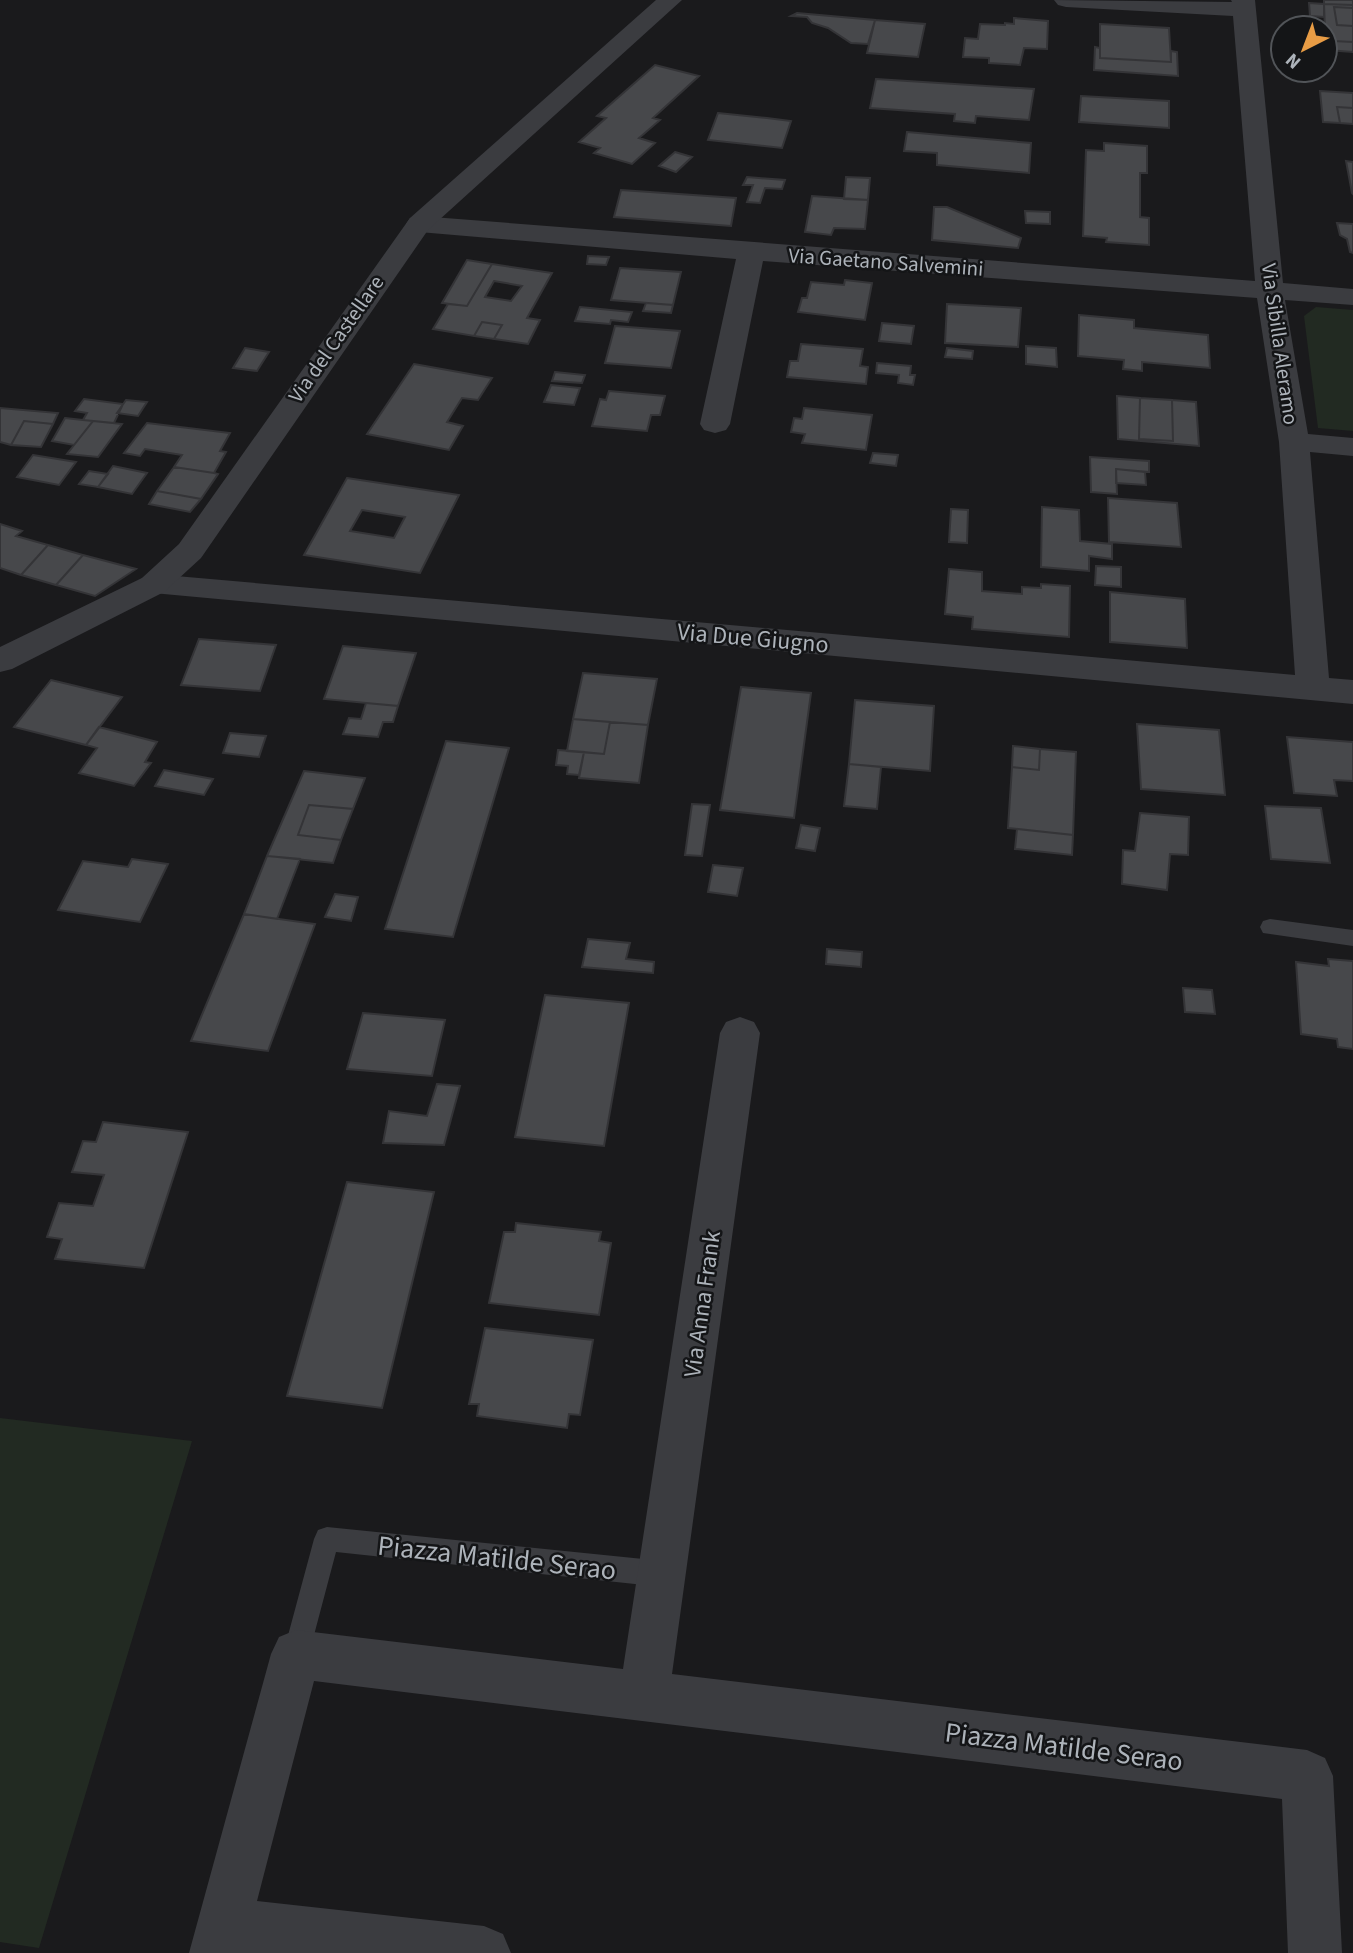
<svg xmlns="http://www.w3.org/2000/svg" width="1353" height="1953" viewBox="0 0 1353 1953" font-family="'Source Sans 3',sans-serif">
	<style>
		.green { fill: #222a22 }
		.building { fill: #47484b; stroke: #343437; stroke-width: 2; fill-rule: evenodd }
		.lines { fill: none; stroke-linecap: round; stroke-linejoin: round }
		.service { fill: #3b3c40; fill-rule: evenodd }
		.minor { fill: #3b3c40; fill-rule: evenodd }
		.tertiary { fill: #3b3c40; fill-rule: evenodd }
		.labels { text-anchor: middle; stroke-width: 5; stroke-linejoin: round; paint-order: stroke }
		.far-street-label { font-size: 21px; fill: #adb3ba; stroke: #141517 }
		.street-label { font-size: 24px; fill: #adb3ba; stroke: #141517 }
		.near-street-label { font-size: 28px; fill: #adb3ba; stroke: #141517 }
	</style>
	<rect width="100%" height="100%" fill="#1a1a1c"/>
	<path class="green" d="M1316,307l37,3v121l-35,-3 -14,-112z
		M0,1418l192,23 -153,507 -39,-6z"/>
	<path class="building" d="M1324,0h29v5l-29,-1z
		M1309,3l15,1v13l-14,-1z
		M1324,4l29,1v3l-19,-1 3,18 16,1v16l-19,-1 -2,-9 -7,-1z
		M1334,7l19,1v18l-16,-1z
		M797,13l78,7 -7,24 -17,-1 -23,-15 -16,-5 -5,-6 -16,-1z
		M1014,18l34,3 -1,28 -23,-1 -4,17 -31,-2v-5l-26,-1 2,-19 13,1 2,-15 25,1v-2l9,1z
		M875,20l50,4 -7,33 -51,-4z
		M1100,24l69,4 2,34 -71,-4z
		M1325,31l7,1 2,9 19,1v10l-26,-2z
		M1095,47l5,1v10l71,4v-11l6,1 1,24 -84,-6z
		M655,65l44,11 -46,42 7,2 -21,18 16,5 -23,21 -38,-11 6,-5 -21,-6 27,-24 -9,-2z
		M876,79l158,10 -5,31 -53,-4 -1,7 -21,-2 1,-7 -85,-6z
		M1320,91l33,2v15l-16,-1 3,16 -17,-1z
		M1081,96l88,5v27l-90,-6z
		M1337,107l16,1v16l-13,-1z
		M718,113l49,5 24,3 -9,27 -74,-8z
		M907,132l124,11 -2,30 -92,-8v-12l-33,-2z
		M1104,143l43,3v27h-7v44l9,1v27l-43,-3 1,-4 -24,-2 3,-86 18,1z
		M675,152l17,5 -16,15 -17,-6z
		M1346,161l7,1v32l-1,-1z
		M747,177l12,1 26,2 -3,9 -17,-1 -5,15 -13,-1 6,-17h-10z
		M846,177l24,1 -2,22 -24,-1z
		M621,190l115,8 -5,28 -117,-9z
		M812,196l56,4 -3,29 -31,-1 -3,7 -26,-3z
		M934,207h13l74,31 -3,10 -86,-8z
		M1025,211l25,1v12l-24,-1z
		M1337,223l16,1v29l-3,-1 -3,-13 -7,-4z
		M588,256l21,1 -3,8 -19,-1z
		M467,260l25,4 -25,42 -25,-3z
		M492,264l60,9 -25,45 13,2 -12,24 -34,-5 8,-14 -20,-3 -8,14 -41,-7 15,-25 19,2zM494,281l28,5 -11,15 -26,-4z
		M620,268l61,4 -8,33 -62,-5z
		M845,280l27,3 -7,37 -67,-8 4,-14h5l4,-16 33,3z
		M646,303l27,2 -2,8 -28,-2z
		M947,304l74,4 -3,39 -73,-4z
		M580,307l52,5 -4,10 -17,-2 -1,4 -35,-3z
		M1079,315l55,5v8l74,7 2,33 -68,-6v9l-19,-2 1,-9 -46,-4z
		M482,322l20,3 -8,14 -20,-3z
		M882,323l32,3 -3,18 -32,-3z
		M615,326l65,5 -9,37 -66,-5z
		M801,344l62,5 -3,17 8,1 -2,17 -79,-7 3,-16h8z
		M1026,346l30,2 1,19 -31,-3z
		M245,348l24,4 -12,19 -24,-3z
		M947,348l26,3 -1,8 -27,-2z
		M877,363l34,3 -1,9h5l-2,10 -15,-2 1,-8 -23,-2z
		M414,364l78,14 -14,22 -16,-2 -15,24 16,4 -14,24 -82,-16z
		M555,372l30,3 -3,8 -30,-2z
		M551,385l29,3 -6,17 -30,-3z
		M609,391l56,5 -5,19h-9l-4,16 -55,-5 8,-27 6,1z
		M1117,396l23,2 -1,41 34,2 -1,-41 24,2 3,44 -81,-7z
		M1140,398l32,2 1,41 -34,-2z
		M84,399l39,5 -9,19 -31,-3 4,-7 -12,-2z
		M126,400l21,2 -9,14 -21,-3z
		M0,408l58,5 -5,11 -29,-3 -13,24 -11,-3z
		M804,408l68,7 -6,35 -64,-7 3,-9 -14,-2 3,-14 8,1z
		M65,418l18,2 10,1 -19,24 -22,-4z
		M24,421l29,3 -12,23 -30,-2z
		M93,421l29,3 -24,33 -31,-3z
		M147,423l83,10 -10,18 6,1 -12,21 -40,-6 8,-12 -37,-6 -5,7 -16,-3z
		M873,453l25,2 -2,11 -26,-3z
		M33,455l43,7 -17,23 -42,-8z
		M1090,457l59,4v11l-33,-3 1,25 -26,-2z
		M113,466l34,7 -15,21 -34,-7z
		M174,467l40,6 4,1 -17,25 -44,-8z
		M1116,469l29,3 1,13 -30,-2z
		M89,471l19,3 -10,13 -19,-3z
		M347,478l112,17 -39,78 -116,-18zM362,510l43,7 -11,21 -44,-7z
		M157,491l44,8 -11,13 -41,-8z
		M1108,498l69,5 4,44 -72,-5z
		M1042,507l37,3 1,31 32,3v15l-23,-3v15l-48,-4z
		M951,509l17,1 -1,33 -18,-1z
		M0,524l22,7 -6,5 32,9 -27,30 -21,-7z
		M48,545l35,10 -27,30 -35,-10z
		M83,555l53,14 -41,27 -39,-11z
		M1096,566l25,1v20l-26,-2z
		M949,569l33,3v19l40,3v-7l19,1v-4l29,2 -1,51 -97,-8 1,-12 -28,-3z
		M1110,592l75,7 2,49 -77,-6z
		M199,639l77,6 -16,46 -79,-6z
		M343,646l73,7 -18,53 -74,-7z
		M583,673l74,6 -9,46 -75,-6z
		M51,680l71,17 -36,48 -72,-18z
		M741,687l70,6 -17,125 -74,-8z
		M855,700l79,6 -4,65 -81,-7z
		M366,703l32,3 -5,16h-10l-5,15 -35,-3 6,-16 12,1z
		M573,719l37,3 -6,32 -37,-3z
		M610,722l38,3 -9,58 -60,-5 5,-26 20,2z
		M1137,724l82,6 6,65 -84,-6z
		M99,727l58,15 -12,20 6,1 -17,23 -55,-13 18,-25 -11,-3z
		M230,733l36,3 -7,21 -36,-4z
		M1287,737l66,5v39l-19,-1 3,16 -43,-3z
		M446,741l63,7 -56,189 -68,-8z
		M1013,746l27,3 -1,21 -27,-3z
		M1040,749l36,3 -3,83 -65,-7 4,-61 27,3z
		M558,750l26,2 -5,23 -12,-1 1,-8 -12,-1z
		M849,764l32,3 -4,42 -33,-3z
		M164,770l49,9 -9,16 -49,-9z
		M304,771l61,7 -12,31 -44,-4 -11,30 43,5 -8,23 -66,-7z
		M692,804l18,1 -8,51 -17,-1z
		M309,805l44,4 -12,31 -43,-5z
		M1265,806l56,2 9,55 -59,-4z
		M1140,813l49,4 -1,38 -18,-1 -3,36 -45,-6 1,-34 12,1z
		M801,825l19,3 -5,23 -19,-3z
		M1017,829l56,6 -1,20 -57,-6z
		M267,856l33,3 -23,60 -33,-5z
		M132,859l36,5 -28,58 -82,-12 25,-49 45,6z
		M713,865l30,3 -6,28 -29,-4z
		M335,894l23,3 -7,24 -26,-4z
		M244,914l71,10 -47,127 -77,-10z
		M588,939l42,4 -4,16 28,3 -1,11 -71,-6z
		M827,949l35,3 -1,15 -35,-3z
		M1328,959l25,2v88l-15,-2 -1,-8 -36,-5 -5,-72 33,4z
		M1183,988l29,2 3,24 -30,-2z
		M545,995l84,8 -25,143 -89,-9z
		M363,1013l82,7 -13,56 -85,-7z
		M437,1084l23,2 -16,59 -61,-2 6,-32 38,5z
		M103,1122l85,10 -44,136 -89,-9 7,-20 -15,-2 12,-34 34,3 11,-31 -32,-3 11,-31 13,1z
		M347,1182l87,10 -52,216 -95,-12z
		M516,1223l85,9 -2,9 12,2 -12,72 -110,-12 15,-71h11z
		M485,1328l108,12 -13,75 -11,-1 -2,14 -90,-12 2,-12h-10z"/>
	<g class="lines">
		<path class="service" d="M1270,919l83,11v16l-90,-13 -3,-6 3,-6z
			M327,1527l336,34 9,4 4,9 -4,9 -9,4 -327,-35 -27,102 -4,9 -9,4 -9,-4 -4,-9 31,-115 4,-9z"/>
		<path class="minor" d="M1054,0l178,2 -1,-2h24l28,283 70,6v16l-68,-5 23,134 45,4v18l-43,-4 19,226 24,2v24l-1211,-112 -5,-7 5,-7 11,-4 1142,101 -16,-233 -22,-144 -494,-37 -33,163 -4,6 -11,3 -11,-3 -4,-6 36,-165 -317,-27 -9,-2 -4,-6 4,-6 9,-2 836,65 -22,-265 -167,-9 -8,-2z
			M740,1017l14,5 6,11 -88,641 635,76 18,8 8,18 9,177h-54l-6,-154 -968,-118 -57,220 227,25 19,8 8,19h-322l82,-299 8,-17 17,-7 327,39 97,-636 6,-11z"/>
		<path class="tertiary" d="M656,0h26l-254,230 -227,328 -37,34 -152,77 -12,3v-25l142,-69 37,-34 231,-326z"/>
	</g>
	<g class="labels">
		<g class="far-street-label">
			<text transform="translate(886 262) rotate(4)" y="7">Via Gaetano Salvemini</text>
			<text transform="translate(336 339) rotate(-55)" y="7">Via del Castellare</text>
			<text transform="translate(1280 344) rotate(82)" y="7">Via Sibilla Aleramo</text>
		</g>
		<g class="street-label">
			<text transform="translate(753 638) rotate(5)" y="8">Via Due Giugno</text>
			<text transform="translate(702 1304) rotate(-82)" y="8">Via Anna Frank</text>
		</g>
		<g class="near-street-label">
			<text transform="translate(497 1557) rotate(6)" y="10">Piazza Matilde Serao</text>
			<text transform="translate(1064 1746) rotate(7)" y="10">Piazza Matilde Serao</text>
		</g>
	</g>
	<g transform="translate(1304 49) rotate(222)"><circle r="33" fill="#141517" stroke="#515458" stroke-width="2"/>
	<path d="M0-5L12 26L0 18L-12 26Z" fill="#e89c45"/>
	<text y="-10" font-size="19" font-weight="bold" text-anchor="middle" fill="#adb3ba">N</text>
	</g>
</svg>
